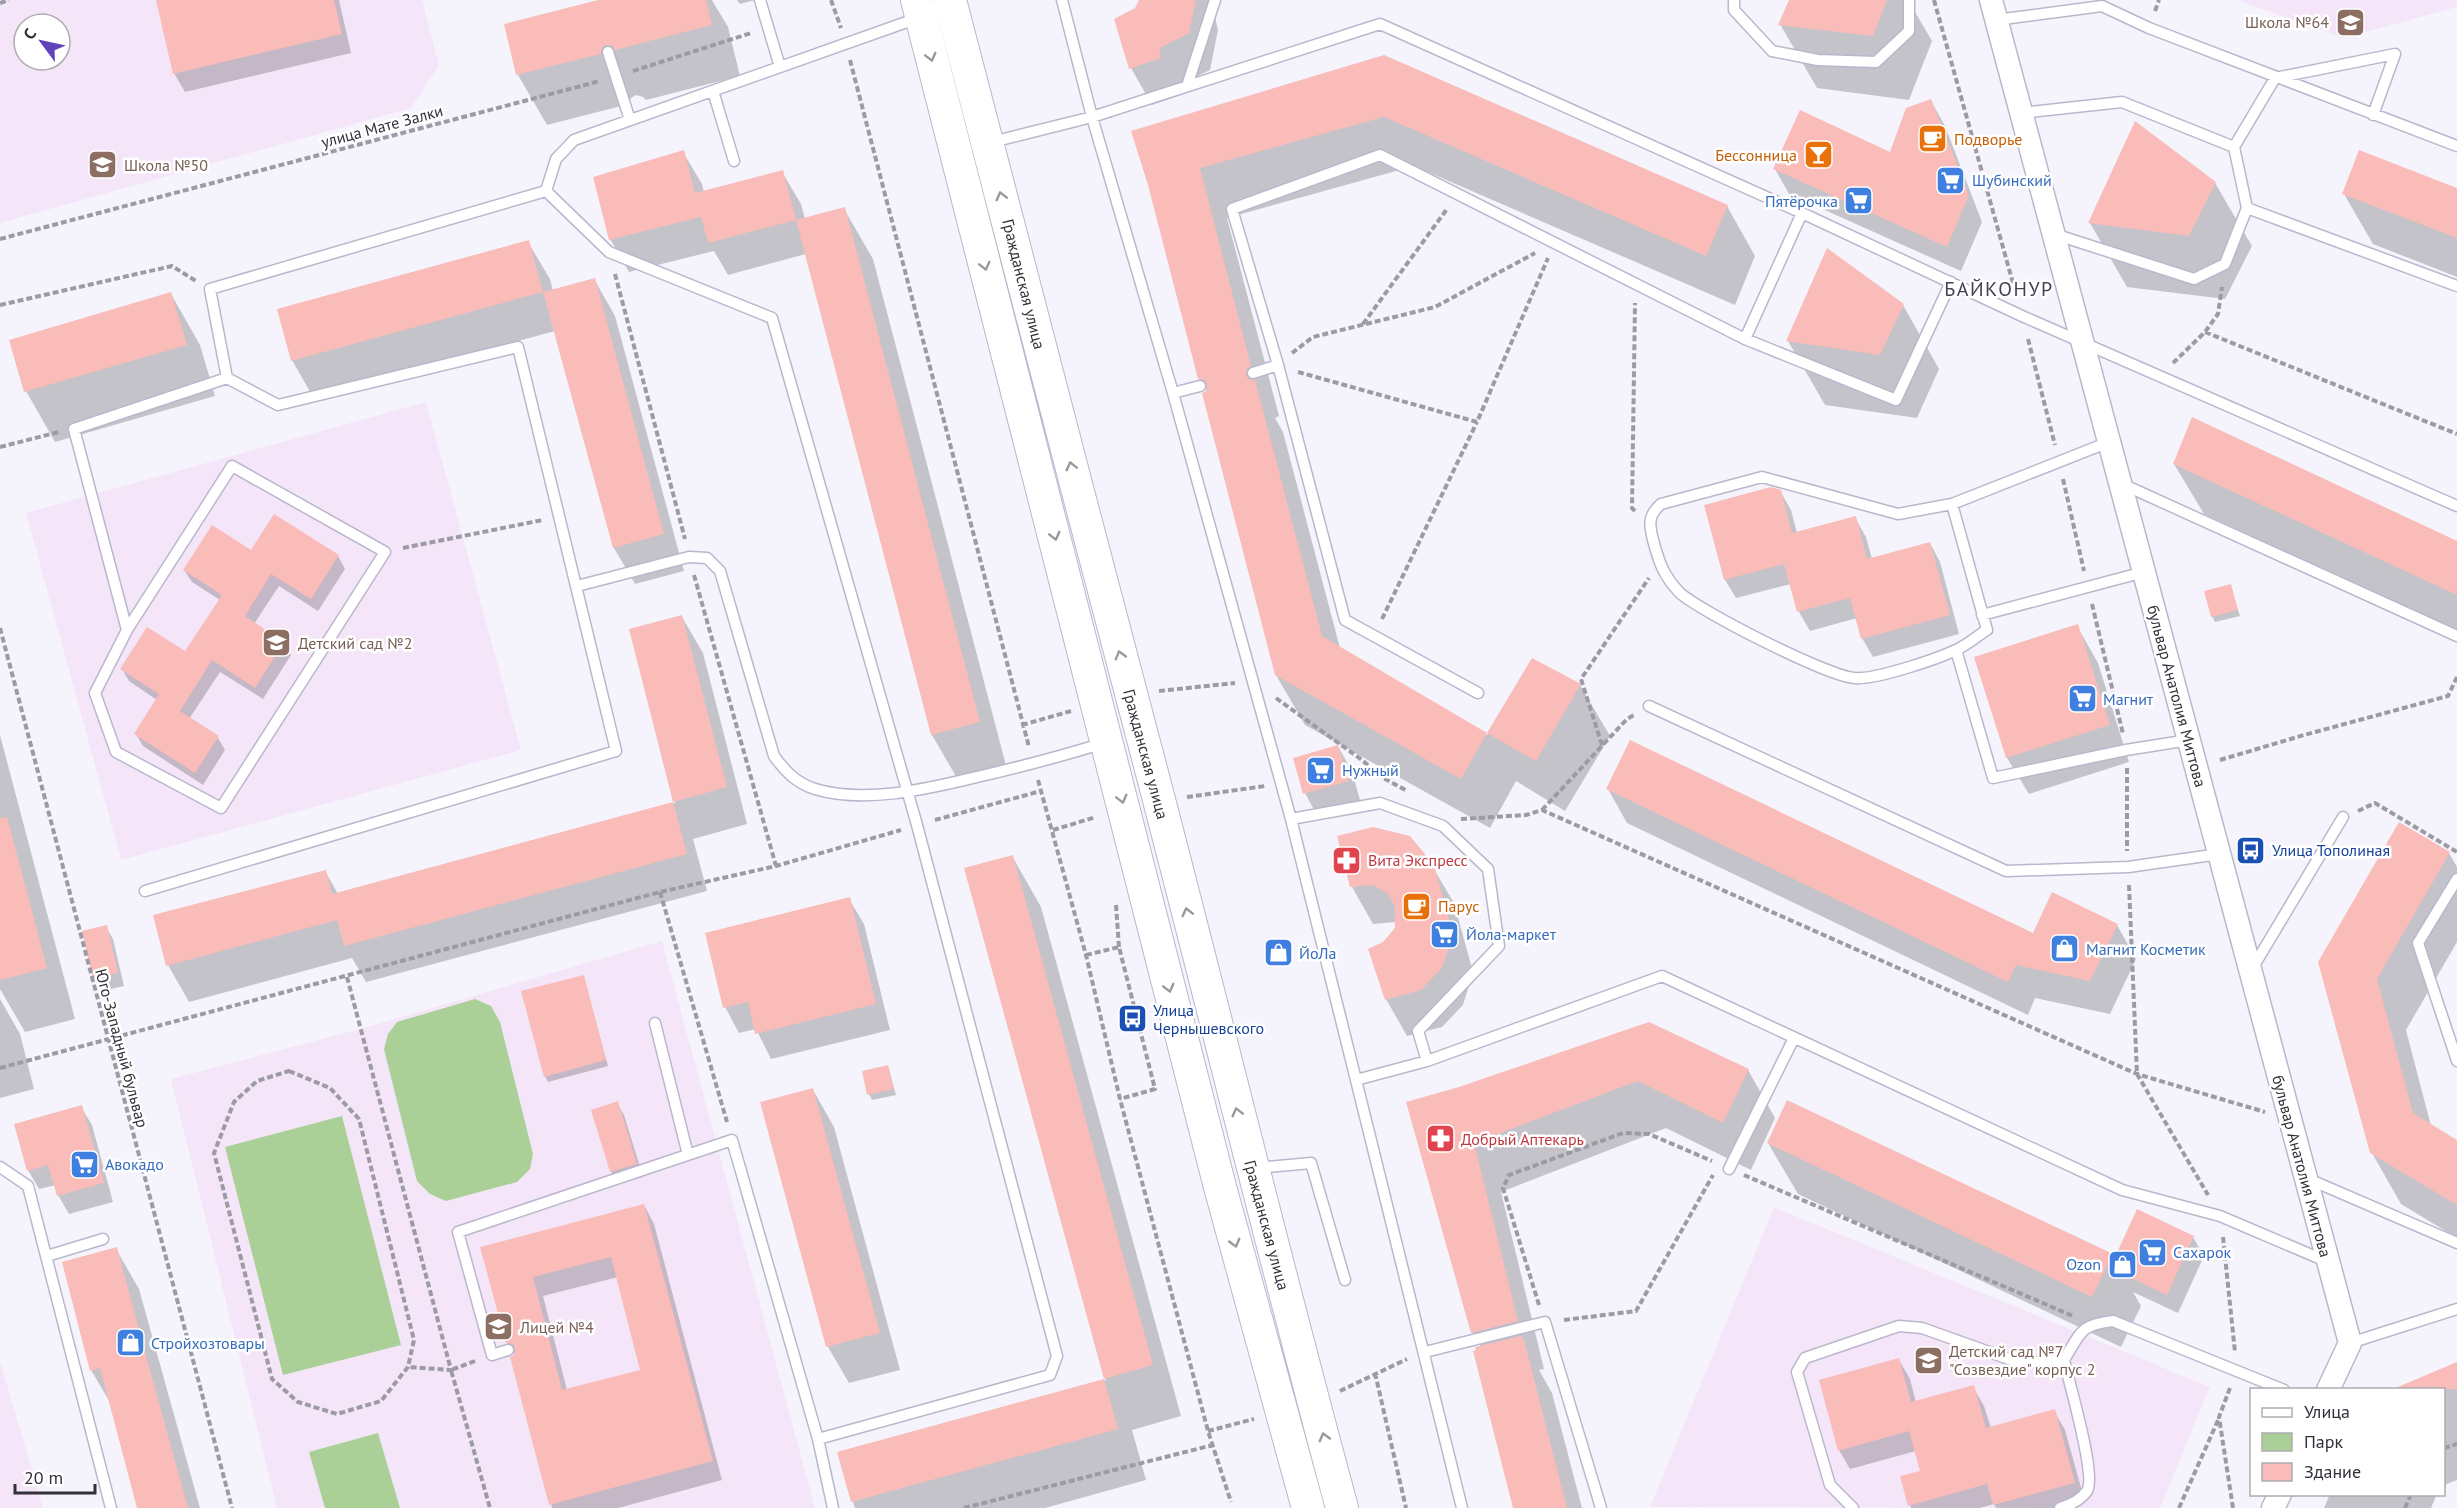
<svg xmlns="http://www.w3.org/2000/svg" width="2457" height="1508" viewBox="0 0 2457 1508" font-family="'PT Sans',sans-serif">
	<style>
		.education { fill: #f5e5f8; fill-rule: evenodd }
		.green { fill: #aad098 }
		.shadow { fill: #0003; fill-rule: evenodd }
		.building { fill: #f9bcb8; fill-rule: evenodd }
		.lines { fill: none; stroke-linecap: round; stroke-linejoin: round }
		.lane-casing { stroke: #bab7cd; stroke-width: 13 }
		.street-casing { stroke: #bab7cd; stroke-width: 25 }
		.secondary-casing { stroke: #bab7cd; stroke-width: 34 }
		.path { stroke: #9c9aa3; stroke-width: 4; stroke-dasharray: 6 3; stroke-linecap: butt }
		.lane { stroke: #fff; stroke-width: 10 }
		.street { stroke: #fff; stroke-width: 22 }
		.secondary { stroke: #fff; stroke-width: 32 }
		.oneway { stroke: #98989c }
		.labels { text-anchor: middle; stroke-width: 5; stroke-linejoin: round; paint-order: stroke }
		.education-label { font-size: 16px; fill: #785e54; stroke: #fff; text-anchor: start }
		.street-label { font-size: 16px; fill: #323039; stroke: #fff }
		.food-label { font-size: 16px; fill: #c56008; stroke: #fff; text-anchor: start }
		.shop-label { font-size: 16px; fill: #366cbe; stroke: #fff; text-anchor: start }
		.transit-label { font-size: 16px; fill: #164399; stroke: #fff; text-anchor: start }
		.health-label { font-size: 16px; fill: #be3a42; stroke: #fff; text-anchor: start }
		.quarter-label { font-size: 20px; letter-spacing: 1.5px; fill: #434153; stroke: #fff }
	</style>
	<rect width="100%" height="100%" fill="#f5f4fd"/>
	<path class="education" d="M0,0h422l17,65 -28,43 -411,115zM24,24h36v36h-36z
		M2237,0h220v7l-113,31z
		M426,402l95,348 -400,110 -95,-347z
		M662,941l153,567h-538l-106,-429 189,-50z
		M1774,1207l436,180 -50,121 -510,-1z
		M0,1361l43,147h-43z"/>
	<path class="green" d="M475,999l16,7 9,16 33,132 -3,15 -13,13 -71,19 -16,-7 -13,-13 -33,-132 4,-15 9,-12z
		M342,1116l59,229 -118,30 -58,-228z
		M378,1433l22,75h-75l-16,-56z"/>
	<path class="shadow" d="M157,0h182l12,53 -166,39 -11,-19z
		M604,0h108l16,27 12,49 -94,24 -3,-3 -7,-2 -5,3 -2,6 -82,21 -29,-50 -13,-50z
		M737,0h18l-15,4z
		M1141,0h70l7,30 -8,40 -31,15 2,10 -29,10 -21,-37 6,-59z
		M1790,0h118l24,41 -23,59 -92,-12 -37,-64z
		M1384,57l343,149 28,50 -20,49 -321,-139 -187,52 52,198 -4,2 8,14 57,216 147,87 45,-75 48,25 30,51 -45,75 -49,-30 -26,47 -185,-103 -29,-50 -69,-283 -8,-14 -50,-193z
		M1931,101l14,25 37,96 -21,49 -172,-77 -14,-25 116,-15z
		M2136,124l79,59 37,63 -27,53 -98,-12 -37,-64z
		M683,152l19,32 2,8 78,-20 19,32 4,15 39,-10 29,50 135,514 -47,12 -29,-50 -126,-481 -78,21 -14,-24 -85,21 -19,-33z
		M2457,190v87l-84,-33 -29,-50z
		M528,242l22,37 3,12 41,-12 21,37 69,255 -49,13 -21,-36 -59,-217 -242,66 -21,-37z
		M171,294l29,51 15,51 -160,46 -29,-51z
		M1903,305l36,64 -22,49 -92,-13 -37,-64z
		M2174,464l283,78v90l-253,-118z
		M1780,491l11,19 6,23 58,-15 11,19 6,22 58,-16 10,19 19,72 -86,23 -11,-19 -5,-20 -47,13 -11,-19 -8,-28 -55,14 -11,-18z
		M252,552l86,4 7,13 -27,42 -39,-25 -25,38 29,19 8,12 -28,44 -43,-27 -31,47 29,19 7,12 -22,35 -60,-39 -7,-12 21,-34 -28,-19 -7,-12 64,-15 34,-54 -28,-18 -8,-12z
		M2230,586l10,30 -25,6 -3,-6z
		M682,617l21,36 44,171 -54,15 14,52 -341,91 -14,-24 -163,44 -21,-37 157,-94 13,23 337,-91 -44,-173z
		M2077,626l21,37 31,99 -100,32 -22,-36 -31,-100z
		M0,735l75,284 -50,13 -25,-43z
		M1338,746l14,26 10,35 -43,12 -14,-26z
		M1608,789l425,146 84,-10 19,34 -26,55 -75,-16 -7,17 -401,-192z
		M2400,824l49,29 8,14v75l-51,88 25,96 26,15v97l-56,-34 -29,-51 -52,-191z
		M1012,856l29,51 140,509 -49,14 14,50 -101,28h-190l-17,-55 268,-73 -141,-511z
		M1432,866l22,37 19,69 -10,33 -21,22 -35,9 -21,-37 -2,-56 12,-14v-7l-23,2 -21,-37z
		M849,899l15,25 26,106 -119,29 -15,-30 -17,4 -14,-26z
		M106,927l7,12 11,47 -22,5 -7,-12 -11,-47z
		M583,977l25,89 -60,16 -3,-6z
		M0,999l20,35 14,55 -34,9z
		M888,1066l8,29 -24,5 -3,-6z
		M1748,1070l27,48 -24,52 -85,-42 -165,64 43,177 -5,1 13,23 30,115h-68l-33,-161 -9,-15 -64,-229z
		M813,1090l21,37 66,243 -51,13 -21,-36 -66,-244z
		M617,1103l7,12 19,62 -25,7 -7,-12 -18,-61z
		M81,1107l11,18 21,77 -44,12 -11,-19 -2,-10 -17,4 -11,-19z
		M1768,1143l344,112 3,5 78,-23 11,19 -26,57 -45,-21 8,14 -20,41 -323,-153z
		M644,1205l10,19 68,256 -104,28h-66l-37,-152 -8,-14 -25,-93zM618,1277l24,94 -75,19 -24,-94z
		M116,1249l23,40 61,219h-61l-28,-104 -20,-34z
		M1899,1360l11,19 6,24 57,-16 11,19 7,22 63,-17 11,19 20,72 -23,6h-66l-2,-4 -14,4h-69l-1,-3 12,-33 -6,-21 -66,18 -11,-19z
		M2457,1364v116l-13,5v-95h-48z
		M2330,1494h107l-6,14h-107z"/>
	<path class="building" d="M156,0h178l8,34 -169,40z
		M598,0h108l6,25 -97,25 -2,-4 -7,-1 -4,2 -1,7 -85,21 -12,-51z
		M1139,0h57l-7,33 -30,15 2,10 -32,11 -15,-50 21,-11z
		M1789,0h98l-14,36 -95,-11z
		M1384,55l344,150 -22,51 -322,-139 -184,51 51,198 -4,2 -1,7 2,4 7,1 67,256 165,97 -26,46 -186,-104 -73,-282 4,-2 1,-6 -2,-5 -7,-1 -50,-194 -17,-54z
		M1931,99l38,96 -22,52 -174,-78 27,-59 90,42 16,-44z
		M2135,121l81,61 -27,54 -101,-13z
		M684,150l11,43 88,-23 13,50 -88,23 -7,-26 -92,23 -16,-63z
		M2359,150l98,38v50l-115,-44z
		M845,207l135,515 -49,13 -135,-515z
		M529,240l14,52 -252,69 -14,-52z
		M1827,248l77,56 -24,51 -94,-14z
		M595,278l69,256 -51,14 -70,-256z
		M171,292l16,53 -163,47 -15,-52z
		M2192,417l265,124v54l-284,-131z
		M1771,487l10,3 11,43 64,-17 11,43 63,-17 20,73 -89,24 -11,-41 -53,14 -13,-48 -60,16 -20,-75z
		M274,514l65,41 -28,44 -40,-25 -26,42 39,26 -29,46 -43,-28 -32,51 39,25 -24,37 -61,-39 25,-40 -39,-25 27,-42 38,24 37,-56 -39,-25 29,-45 39,25z
		M2231,584l7,26 -27,7 -7,-26z
		M682,615l45,172 -54,15 -44,-173z
		M2078,624l32,101 -104,33 -32,-101z
		M1532,658l49,26 -45,77 -49,-28z
		M1630,740l403,193 19,-41 66,32 -28,57 -74,-16 -8,17 -402,-193z
		M1338,745l11,36 -46,13 -10,-36z
		M673,802l14,52 -343,92 -7,-26 -171,46 -13,-51 173,-45 6,24z
		M7,817l40,151 -47,12v-162z
		M2399,822l51,30 -73,127 36,134 44,27v65l-87,-52 -52,-191z
		M1373,827l37,9 24,29 19,70 -11,33 -21,22 -36,10 -17,-51 15,-7 12,-14v-21l-8,-14 -15,-8 -22,2 -13,-51z
		M1013,855l140,510 -49,14 -140,-511z
		M850,897l26,107 -121,30 -7,-32 -25,6 -18,-75z
		M107,925l11,48 -25,6 -11,-48z
		M584,975l22,85 -62,17 -23,-86z
		M1649,1022l100,47 -26,54 -85,-42 -164,62 44,178 -47,12 -65,-231 53,-15z
		M888,1065l6,24 -27,6 -5,-24z
		M813,1088l67,245 -54,14 -66,-245z
		M1787,1100l326,154 -21,43 -325,-154z
		M618,1101l19,63 -27,8 -19,-62z
		M82,1105l22,78 -47,13 -9,-31 -21,6 -13,-47z
		M644,1204l69,257 -164,44 -39,-148 4,-2 1,-7 -2,-4 -7,-1 -26,-96zM611,1257l29,113 -78,20 -29,-113z
		M2137,1209l57,27 -27,59 -57,-27z
		M117,1247l29,109 42,152h-51l-37,-140 -10,3 -28,-109z
		M1521,1336l3,4 43,168h-54l-40,-157 3,-1 -1,-3z
		M1899,1358l12,44 63,-17 12,43 69,-19 20,74 -82,22 -6,-21 -79,22 -8,-30 20,-5 -11,-40 -71,20 -19,-71z
		M2457,1362v27h-64z
		M1104,1379l14,50 -267,73 -14,-50z"/>
	<g class="lines">
		<defs>
			<path id="lane" d="M760,0l20,67
				M1062,0l30,117 81,276 118,426
				M1734,0v10l38,41 46,9 58,2 33,-31v-31
				M1996,20l106,-14 47,22 308,118
				M608,52l22,68
				M1187,86l28,-86
				M713,91l21,70
				M2021,113l101,-11 112,45
				M988,143l104,-26 288,-93 422,189 220,103 435,190
				M546,191l63,61 163,66 145,507 140,531 -7,19 -232,64
				M2247,208l210,78
				M1802,213l-57,126 151,61 55,-118
				M2054,234l140,45 31,-15 22,-56 -13,-61 41,-69 120,-24 -22,61
				M1253,373l25,-8
				M1173,393l27,-7
				M2120,483l337,153
				M1952,504l35,126c-10,6 -20,15 -31,20 -19,9 -81,30 -101,28 -26,-1 -156,-67 -176,-86 -16,-17 -20,-30 -26,-52 -4,-16 -5,-25 8,-36l101,-27 136,37 54,-10 157,-62
				M577,586l112,-29 18,1 13,13 54,185c11,15 22,27 41,33 50,15 112,0 162,-12 43,-10 85,-21 127,-34
				M1982,615l162,-43
				M127,630l105,-164 153,86 -164,256 -105,-56 -21,-59 32,-63 -53,-201 153,-51 -17,-89 336,-98 10,-32 18,-19 344,-122
				M1956,650l37,128 133,-28 63,-10
				M1478,693l-133,-73 -67,-255 -46,-156 148,-54 365,184
				M1649,706l357,165 122,-4 91,-13
				M2457,879l-39,64 39,118
				M145,891l471,-140 -98,-404 -240,58 -51,-27
				M2252,969l91,-152
				M655,1023l33,132
				M1356,1080l-65,-261 89,-16 63,23 45,43 11,77 -81,85 9,30
				M0,1167l28,19 83,322
				M1255,1168l56,-5 34,117
				M1729,1169l65,-131
				M2306,1178l151,65
				M47,1256l56,-17
				M2350,1343l107,-34
				M508,1350l-16,5 -34,-123 274,-92 86,299 15,69
				M1425,1352l120,-30 56,186
				M1462,1508l-106,-428 71,-19 235,-85 460,214 98,26 108,46
				M1853,1508l-23,-23 -33,-113 8,-14 94,-32 23,2 98,35 44,-3
				M2060,1508c10,-3 20,-7 27,-17 10,-15 -18,-108 -23,-131 17,-27 15,-35 49,-39l171,69"/>
			<path id="street" d="M1991,0l359,1343 -22,47
				M2273,1508l7,-14"/>
			<path id="secondary" d="M917,0l303,1187 88,321
				M950,0c62,245 128,490 192,735 68,257 130,516 200,773"/>
		</defs>
		<use href="#lane" class="lane-casing"/>
		<use href="#street" class="street-casing"/>
		<use href="#secondary" class="secondary-casing"/>
		<path class="path" d="M831,0l10,28
			M1934,0l82,294
			M0,3l9,-3
			M2155,11l4,-11
			M850,60l179,687
			M633,71l118,-38
			M0,239l600,-158
			M615,274l70,265
			M0,305l172,-39 24,15
			M1363,324l84,-115
			M2205,332l252,102
			M2028,339l27,106
			M1292,353l21,-16 122,-30 100,-54
			M2173,363l32,-31 13,-18 4,-27
			M1298,372l179,50 71,-164
			M0,447l59,-15
			M2063,479l21,92
			M1635,511l-3,-3 3,-205
			M403,548l140,-28
			M694,575l82,291
			M2092,604l31,130
			M1382,619l95,-197
			M0,628l232,880
			M1159,691l76,-8
			M1276,698l86,62 18,16 27,15
			M1022,725l49,-14
			M1602,745l-21,-66 68,-101
			M2220,760l84,-25 144,-39 9,-19
			M2127,768v83
			M1038,780l48,175 34,144 88,332 23,71
			M1187,797l78,-11
			M1542,810l85,-91 9,-5
			M2358,811l17,-8 82,49
			M1461,819l65,-4 16,-5 595,264 128,38
			M935,820l106,-29
			M1053,830l43,-13
			M2129,885l8,189 71,121
			M660,892l67,230
			M1116,905l3,42
			M1086,955l33,-8 36,142 -35,10
			M347,977l104,393 -43,-3
			M0,1068l660,-176 116,-26 125,-36
			M289,1071l41,17 29,31 55,221 -6,27 -27,34 -44,13 -39,-12 -26,-23 -58,-226 20,-51 23,-21z
			M1744,1175l329,141
			M2223,1237l12,115
			M1539,1305l-36,-117 6,-13 114,-42 26,1 63,27
			M1564,1320l72,-9 77,-136
			M475,1361l-24,9 39,138
			M1375,1373l31,135
			M2230,1388l-11,29 14,91
			M1340,1391l67,-32
			M1208,1431l46,-12
			M2444,1448l13,-4
			M964,1508l249,-63
			M2179,1508l40,-90
			M2405,1508l6,-14"/>
		<use href="#lane" class="lane"/>
		<use href="#street" class="street"/>
		<use href="#secondary" class="secondary"/>
	</g>
	<defs><path id="oneway-chevron" d="M-2-3.5L2.5 0L-2 3.5" fill="none" stroke-width="1.6" stroke-linecap="round" stroke-linejoin="round" transform="scale(1.5)"/></defs>
	<g class="oneway">
		<use href="#oneway-chevron" transform="translate(931 57) rotate(76)"/>
		<use href="#oneway-chevron" transform="translate(1001 196) rotate(-104)"/>
		<use href="#oneway-chevron" transform="translate(985 266) rotate(76)"/>
		<use href="#oneway-chevron" transform="translate(1071 466) rotate(-104)"/>
		<use href="#oneway-chevron" transform="translate(1055 536) rotate(76)"/>
		<use href="#oneway-chevron" transform="translate(1120 655) rotate(-106)"/>
		<use href="#oneway-chevron" transform="translate(1122 799) rotate(76)"/>
		<use href="#oneway-chevron" transform="translate(1187 912) rotate(-104)"/>
		<use href="#oneway-chevron" transform="translate(1169 988) rotate(76)"/>
		<use href="#oneway-chevron" transform="translate(1237 1112) rotate(-104)"/>
		<use href="#oneway-chevron" transform="translate(1235 1243) rotate(75)"/>
		<use href="#oneway-chevron" transform="translate(1324 1437) rotate(-105)"/>
	</g>
	<defs>
		<symbol id="school-square" viewBox="-11 -11 22 22"><rect x="-9" y="-9" width="18" height="18" rx="4" fill="#8d6e63" stroke="#fff"/><path d="M0-5L7-2L0 1L-7-2ZM-4 1L0 2.5L4 1V4Q0 6-4 4Z" fill="#fff"/></symbol>
		<symbol id="cafe-square" viewBox="-11 -11 22 22"><rect x="-9" y="-9" width="18" height="18" rx="4" fill="#e8710a" stroke="#fff"/><path d="M-5.5-4.5H6V0H3Q3 3.5 0 3.5H-2.5Q-5.5 3.5-5.5 0ZM3-3.2v2h1.7v-2ZM-6 4.5H4V6H-6Z" fill="#fff"/></symbol>
		<symbol id="bar-square" viewBox="-11 -11 22 22"><rect x="-9" y="-9" width="18" height="18" rx="4" fill="#e8710a" stroke="#fff"/><path d="M-6-5H6L.8 .8V4.5H3.5V6h-7V4.5H-.8V.8Z" fill="#fff"/></symbol>
		<symbol id="supermarket-square" viewBox="-11 -11 22 22"><rect x="-9" y="-9" width="18" height="18" rx="4" fill="#3f7fe0" stroke="#fff"/><path d="M-6-5.5h2.5l.6 2H6L4.5 2H-2.5L-4.4-4H-6ZM-1.5 3.2a1.3 1.3 0 1 0 .1 0ZM3 3.2a1.3 1.3 0 1 0 .1 0Z" fill="#fff"/></symbol>
		<symbol id="bus-square" viewBox="-11 -11 22 22"><rect x="-9" y="-9" width="18" height="18" rx="4" fill="#1a4fb4" stroke="#fff"/><path d="M-5-6H5V4H4V6H2V4H-2V6H-4V4H-5ZM-3.5-4V0h7V-4ZM-3.5 1.2v1.5H-2V1.2ZM2 1.2v1.5H3.5V1.2Z" fill="#fff"/></symbol>
		<symbol id="pharmacy-square" viewBox="-11 -11 22 22"><rect x="-9" y="-9" width="18" height="18" rx="4" fill="#e0444e" stroke="#fff"/><path d="M-2-6h4v4h4v4h-4v4h-4v-4h-4v-4h4Z" fill="#fff"/></symbol>
		<symbol id="shop-square" viewBox="-11 -11 22 22"><rect x="-9" y="-9" width="18" height="18" rx="4" fill="#3f7fe0" stroke="#fff"/><path d="M-5-2.5h2.3a2.7 3.5 0 0 1 5.4 0H5L5.5 6h-11ZM-1.5-2.5h3a1.5 2.3 0 0 0-3 0Z" fill="#fff"/></symbol>
	</defs>
	<g fill-rule="evenodd">
		<use href="#school-square" x="2334" y="6" width="33" height="33"/>
		<use href="#cafe-square" x="1916" y="122" width="33" height="33"/>
		<use href="#bar-square" x="1802" y="138" width="33" height="33"/>
		<use href="#school-square" x="86" y="148" width="33" height="33"/>
		<use href="#supermarket-square" x="1934" y="164" width="33" height="33"/>
		<use href="#supermarket-square" x="1842" y="184" width="33" height="33"/>
		<use href="#school-square" x="260" y="626" width="33" height="33"/>
		<use href="#supermarket-square" x="2066" y="682" width="33" height="33"/>
		<use href="#supermarket-square" x="1304" y="754" width="33" height="33"/>
		<use href="#bus-square" x="2234" y="834" width="33" height="33"/>
		<use href="#pharmacy-square" x="1330" y="844" width="33" height="33"/>
		<use href="#cafe-square" x="1400" y="890" width="33" height="33"/>
		<use href="#supermarket-square" x="1428" y="918" width="33" height="33"/>
		<use href="#shop-square" x="2048" y="932" width="33" height="33"/>
		<use href="#shop-square" x="1262" y="936" width="33" height="33"/>
		<use href="#bus-square" x="1116" y="1002" width="33" height="33"/>
		<use href="#pharmacy-square" x="1424" y="1122" width="33" height="33"/>
		<use href="#supermarket-square" x="68" y="1148" width="33" height="33"/>
		<use href="#supermarket-square" x="2136" y="1236" width="33" height="33"/>
		<use href="#shop-square" x="2106" y="1248" width="33" height="33"/>
		<use href="#school-square" x="482" y="1310" width="33" height="33"/>
		<use href="#shop-square" x="114" y="1326" width="33" height="33"/>
		<use href="#school-square" x="1912" y="1344" width="33" height="33"/>
	</g>
	<g class="labels">
		<g class="education-label">
			<text x="2329" y="28" text-anchor="end">Школа №64</text>
			<text x="124" y="171">Школа №50</text>
			<text x="298" y="649">Детский сад №2</text>
			<text x="520" y="1333">Лицей №4</text>
			<text x="1949" y="1357">Детский сад №7<tspan x="1949" dy="18">"Созвездие" корпус 2</tspan></text>
		</g>
		<g class="street-label">
			<text transform="translate(382 126) rotate(-15)" y="6">улица Мате Залки</text>
			<text transform="translate(1024 284) rotate(76)" y="6">Гражданская улица</text>
			<text transform="translate(2177 696) rotate(75)" y="6">бульвар Анатолия Миттова</text>
			<text transform="translate(1146 754) rotate(75)" y="6">Гражданская улица</text>
			<text transform="translate(122 1048) rotate(75)" y="6">Юго-Западный бульвар</text>
			<text transform="translate(2302 1166) rotate(75)" y="6">бульвар Анатолия Миттова</text>
			<text transform="translate(1267 1225) rotate(75)" y="6">Гражданская улица</text>
		</g>
		<g class="food-label">
			<text x="1954" y="145">Подворье</text>
			<text x="1797" y="161" text-anchor="end">Бессонница</text>
			<text x="1438" y="912">Парус</text>
		</g>
		<g class="shop-label">
			<text x="1972" y="186">Шубинский</text>
			<text x="1838" y="207" text-anchor="end">Пятёрочка</text>
			<text x="2103" y="705">Магнит</text>
			<text x="1342" y="776">Нужный</text>
			<text x="1466" y="940">Йола-маркет</text>
			<text x="2086" y="955">Магнит Косметик</text>
			<text x="1299" y="959">ЙоЛа</text>
			<text x="105" y="1170">Авокадо</text>
			<text x="2173" y="1258">Сахарок</text>
			<text x="2101" y="1270" text-anchor="end">Ozon</text>
			<text x="151" y="1349">Стройхозтовары</text>
		</g>
		<g class="transit-label">
			<text x="2272" y="856">Улица Тополиная</text>
			<text x="1153" y="1016">Улица<tspan x="1153" dy="18">Чернышевского</tspan></text>
		</g>
		<g class="health-label">
			<text x="1368" y="866">Вита Экспресс</text>
			<text x="1461" y="1145">Добрый Аптекарь</text>
		</g>
		<g class="quarter-label">
			<text x="1999" y="296">БАЙКОНУР</text>
		</g>
	</g>
	<rect x="2250" y="1388" width="195" height="108" fill="#ffffff" stroke="#adacb0" stroke-width="1.5"/>
	<rect x="2262" y="1408" width="30" height="9" fill="#ffffff" stroke="#adacb0" stroke-width="1.5"/>
	<text x="2304" y="1418" font-size="18" fill="#323039">Улица</text>
	<rect x="2262" y="1433" width="30" height="18" fill="#aad098" stroke="#adacb0" stroke-width="1.5"/>
	<text x="2304" y="1448" font-size="18" fill="#323039">Парк</text>
	<rect x="2262" y="1463" width="30" height="18" fill="#f9bcb8" stroke="#adacb0" stroke-width="1.5"/>
	<text x="2304" y="1478" font-size="18" fill="#323039">Здание</text>
	<g transform="translate(42 42) rotate(303)"><circle r="28" fill="#ffffff" stroke="#adacb0" stroke-width="1.5"/>
	<path d="M0-4.5L10 22L0 15L-10 22Z" fill="#5e43bb"/>
	<text y="-9" font-size="16" font-weight="bold" text-anchor="middle" fill="#323039">С</text>
	</g>
	<path d="M15 1484v9h80v-9" fill="none" stroke="#323039" stroke-width="3"/>
	<text x="24" y="1484" font-size="18" fill="#323039" stroke="#ffffff" stroke-width="4.5" paint-order="stroke">20 m</text>
</svg>
